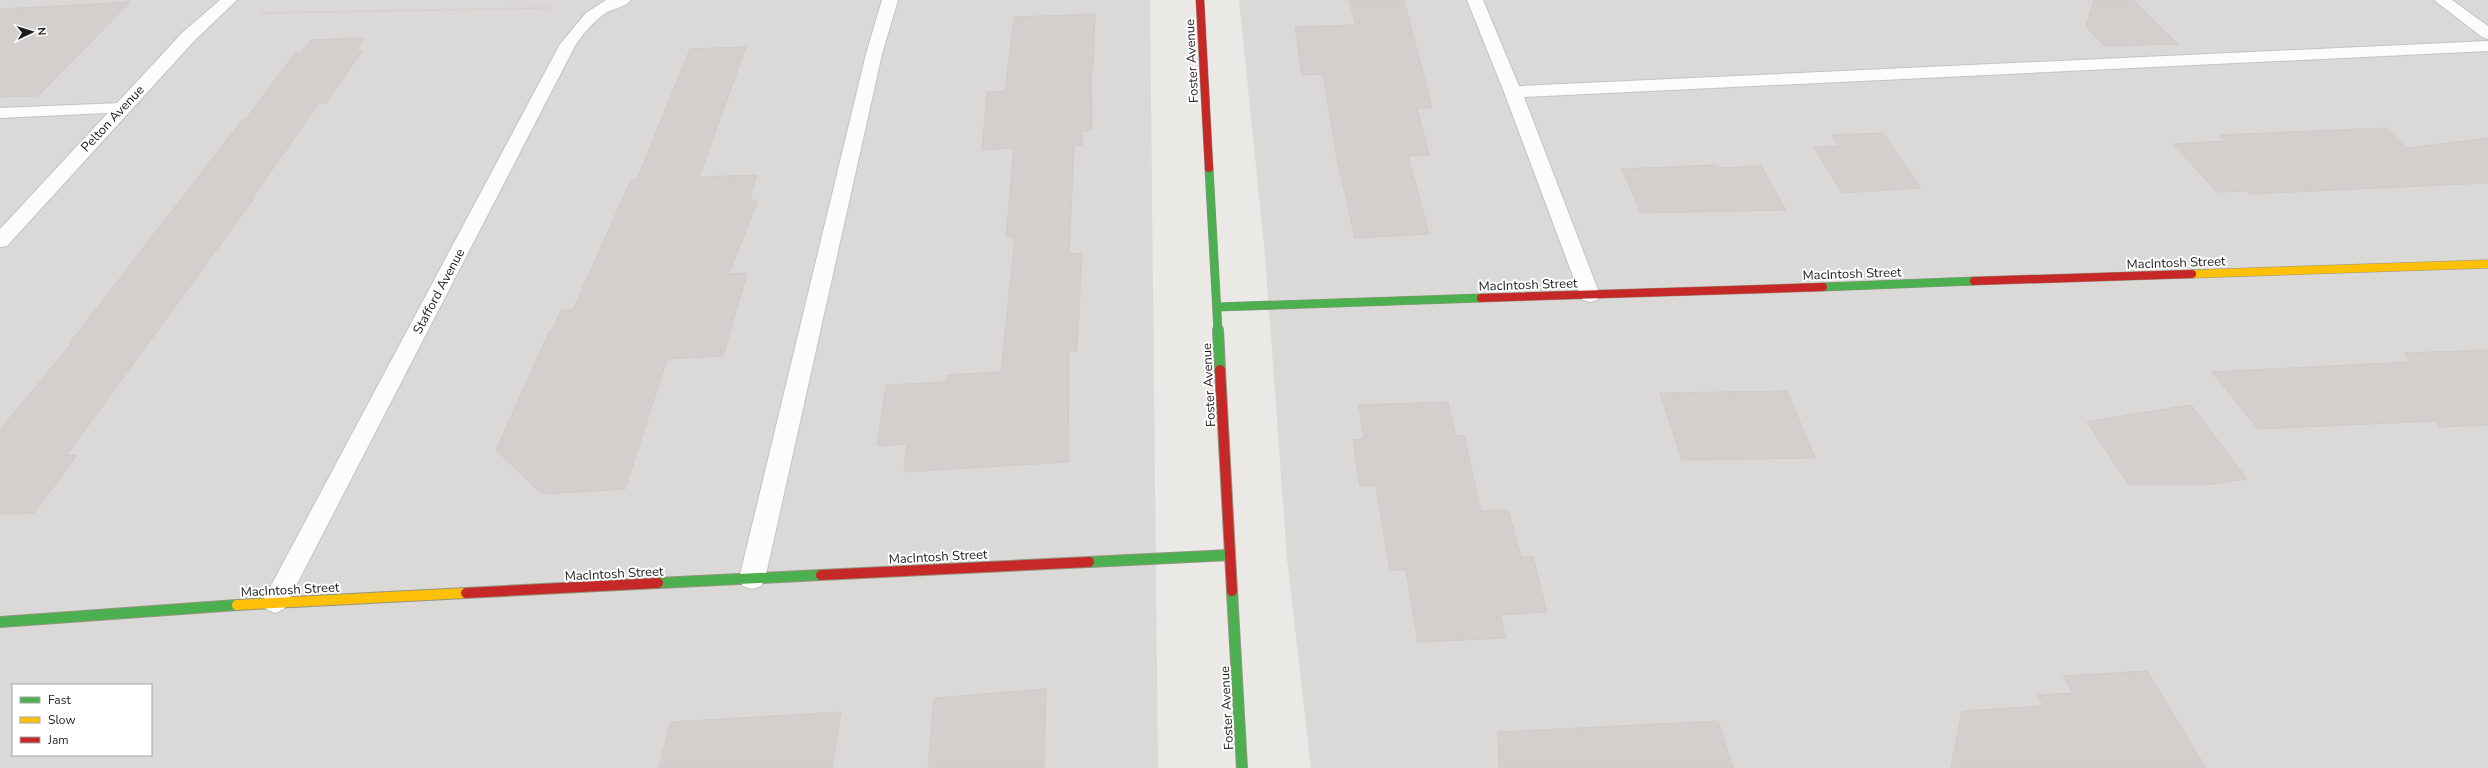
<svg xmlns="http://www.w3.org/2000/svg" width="2488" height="768" viewBox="0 0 2488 768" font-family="'Nunito Sans',sans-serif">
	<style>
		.residential { fill: #dad9d7; fill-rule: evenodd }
		.building { fill: #d2cfcd; stroke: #cecbc7 }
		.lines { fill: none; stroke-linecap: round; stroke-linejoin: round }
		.lane-casing { stroke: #c4c3c2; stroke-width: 2 }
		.street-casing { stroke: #c4c3c2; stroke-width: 2 }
		.fast-far1-casing { stroke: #93947f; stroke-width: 9 }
		.fast-casing { stroke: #93947f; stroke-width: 12 }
		.slow-far1-casing { stroke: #93947f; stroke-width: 9 }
		.slow-casing { stroke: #93947f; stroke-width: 12 }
		.jam-far1-casing { stroke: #93947f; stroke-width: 9 }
		.jam-casing { stroke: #93947f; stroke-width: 12 }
		.path { stroke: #d5c8c6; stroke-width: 2; stroke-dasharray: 1.5 1.5; stroke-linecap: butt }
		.lane { fill: #fcfcfb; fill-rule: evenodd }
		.street { fill: #fcfcfb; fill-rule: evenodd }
		.fast-far1 { stroke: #4caf50; stroke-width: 8 }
		.fast { stroke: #4caf50; stroke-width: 10 }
		.slow-far1 { stroke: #ffc107; stroke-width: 8 }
		.slow { stroke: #ffc107; stroke-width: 10 }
		.jam-far1 { stroke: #c62828; stroke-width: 8 }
		.jam { stroke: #c62828; stroke-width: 10 }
		.labels { text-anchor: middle; stroke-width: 4; stroke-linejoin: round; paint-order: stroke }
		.street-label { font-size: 13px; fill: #1d1d1d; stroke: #fff }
	</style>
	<rect width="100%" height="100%" fill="#ebe9e6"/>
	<path class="residential" d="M0,0h1150l8,768h-1158zM13,685h138v70h-138z
		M1239,0h1249v768h-1177l-24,-209 -22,-304z"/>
	<path class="building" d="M1349,0h55l28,108h-15l12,47 -21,1 21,78 -74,4 -18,-80 -14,-84 -21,1 -7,-48 61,-2z
		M2094,0h39l45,44 -73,2 -19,-19z
		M130,2l-92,94 -38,1v-88z
		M1095,14l-2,56h-2l1,60 -10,1v14l-8,1 -5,108 13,-1 -5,98h-8l-1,111 -164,10 3,-28 -30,2 9,-61 61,-3v-7l54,-3 14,-135h-9l8,-89 -32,2 5,-58 18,-1 9,-74z
		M364,38l-8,12 6,1 -36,52h-7l-66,94h2l-189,259 11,-1 -43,58 -34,1v-84l71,-86h-2l174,-225h3l49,-66h6l10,-13z
		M746,47l-47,130 58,-2 -7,23 7,4 -28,72 18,-1 -24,83 -56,3 -42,130 -83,5 -46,-44 53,-118 3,-1 9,-21h12l58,-130h6l53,-131z
		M2386,128l21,20 81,-10v45l-239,11 -2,-3 -30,1 -44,-48 52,-3 -6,-6z
		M1883,133l38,55 -79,5 -28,-46 25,-1 -7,-11z
		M1717,165l2,3 42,-2 25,44 -145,3 -19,-44z
		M2488,350v75l-48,2 -5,-6 -177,8 -46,-57 199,-10 -7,-9z
		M1787,391l28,67 -133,2 -22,-67z
		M1448,402l8,34h8l17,75 27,-1 13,47h12l14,55 -47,3 6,23 -88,4 -12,-72h-16l-14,-84h-16l-7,-46 11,-1 -5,-34z
		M2191,405l56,74 -43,6h-75l-42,-63z
		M2147,671l59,97h-255l11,-57 82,-5 -6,-11 35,-2 -10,-17z
		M1046,689l-2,79h-116l6,-70z
		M841,712l-9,56h-173l11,-46z
		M1718,721l15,47h-234l-1,-36z"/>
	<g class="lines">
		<defs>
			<path id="lane" d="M882,0h16l-16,54 -117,525 -4,7 -9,3 -9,-3 -4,-7 127,-525z
				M1467,0h16l36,86 969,-45v10l-964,46 76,198 -3,5 -7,2 -7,-2 -3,-5 -76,-203z
				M121,103l6,1 3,4 -3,4 -127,6v-10z"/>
			<path id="street" d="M220,0h17l-42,40 -188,206 -7,1v-18l183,-197z
				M606,0h25c-5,7 -20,9 -27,14 -11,8 -20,19 -28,30l-292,565 -9,4 -9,-4 -4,-7 4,-7 294,-551 26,-31z
				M2434,0h18l36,26v13l-6,-2z"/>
			<path id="fast-far1" d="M1209,168l9,163
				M1823,287l151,-6
				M1217,307l264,-9"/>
			<path id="fast" d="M1218,330l2,40
				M1089,562l141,-7
				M658,583l163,-8
				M1232,591l10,177
				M0,622l237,-17"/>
			<path id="slow-far1" d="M2192,274l296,-10"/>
			<path id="slow" d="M237,605l229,-12"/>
			<path id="jam-far1" d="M1200,0l9,168
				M1974,281l218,-7
				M1481,298l342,-11"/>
			<path id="jam" d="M1220,370l12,221
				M821,575l268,-13
				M466,593l192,-10"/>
		</defs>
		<use href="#lane" class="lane-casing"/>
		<use href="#street" class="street-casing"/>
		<use href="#fast-far1" class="fast-far1-casing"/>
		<use href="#fast" class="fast-casing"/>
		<use href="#slow-far1" class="slow-far1-casing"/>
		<use href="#slow" class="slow-casing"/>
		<use href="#jam-far1" class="jam-far1-casing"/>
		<use href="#jam" class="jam-casing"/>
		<path class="path" d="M262,13l287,-5"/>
		<use href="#lane" class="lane"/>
		<use href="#street" class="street"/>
		<use href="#fast-far1" class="fast-far1"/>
		<use href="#fast" class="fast"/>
		<use href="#slow-far1" class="slow-far1"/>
		<use href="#slow" class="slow"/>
		<use href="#jam-far1" class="jam-far1"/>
		<use href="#jam" class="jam"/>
	</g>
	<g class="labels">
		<g class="street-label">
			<text transform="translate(1191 61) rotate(-93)" y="5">Foster Avenue</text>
			<text transform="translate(112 118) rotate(-47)" y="5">Pelton Avenue</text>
			<text transform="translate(2176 262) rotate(-2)" y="5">MacIntosh Street</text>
			<text transform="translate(1852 273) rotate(-2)" y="5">MacIntosh Street</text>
			<text transform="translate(1528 284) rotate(-2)" y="5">MacIntosh Street</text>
			<text transform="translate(438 291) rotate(-62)" y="5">Stafford Avenue</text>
			<text transform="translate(1208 385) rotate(-93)" y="5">Foster Avenue</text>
			<text transform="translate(938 556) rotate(-3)" y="5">MacIntosh Street</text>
			<text transform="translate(614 573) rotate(-3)" y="5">MacIntosh Street</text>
			<text transform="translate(290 589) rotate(-3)" y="5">MacIntosh Street</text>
			<text transform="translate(1226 708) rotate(-93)" y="5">Foster Avenue</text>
		</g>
	</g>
	<rect x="12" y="684" width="140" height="72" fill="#ffffff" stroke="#a5a5a5"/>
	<rect x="20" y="697" width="20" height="6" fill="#4caf50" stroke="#a5a5a5"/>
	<text x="48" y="704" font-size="12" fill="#1d1d1d">Fast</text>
	<rect x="20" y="717" width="20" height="6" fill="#ffc107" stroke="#a5a5a5"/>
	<text x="48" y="724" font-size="12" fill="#1d1d1d">Slow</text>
	<rect x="20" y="737" width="20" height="6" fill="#c62828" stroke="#a5a5a5"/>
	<text x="48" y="744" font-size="12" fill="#1d1d1d">Jam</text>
	<g transform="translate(32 32) rotate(86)" stroke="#ffffff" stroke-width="3" paint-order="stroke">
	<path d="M0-3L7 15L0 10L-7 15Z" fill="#1d1d1d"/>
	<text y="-6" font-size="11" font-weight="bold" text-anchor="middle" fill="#1d1d1d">N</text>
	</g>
</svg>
